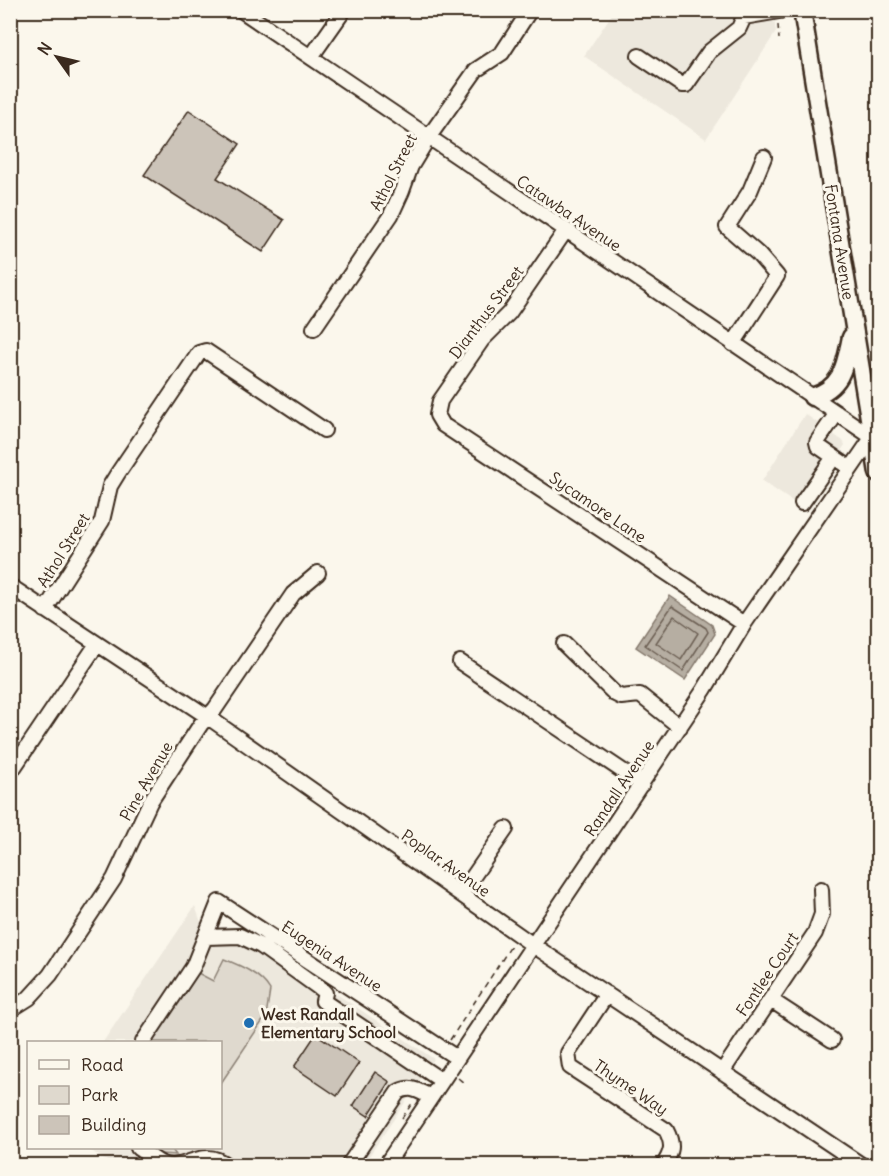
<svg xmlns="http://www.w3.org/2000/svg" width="889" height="1176" viewBox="0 0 889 1176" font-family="Delius,sans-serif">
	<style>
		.built { fill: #ede8dd }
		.green { fill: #dfd9ce; stroke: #8d8276; stroke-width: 1.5 }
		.water { fill: #b6aea2; stroke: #85796d; stroke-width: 1.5 }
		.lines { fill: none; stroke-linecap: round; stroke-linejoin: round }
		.shore { stroke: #6c5f53; stroke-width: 1.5 }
		.building { fill: #ccc4b9; stroke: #3b2a1e; stroke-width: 1.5 }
		.minor-casing { stroke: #3b2a1e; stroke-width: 18 }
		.major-casing { stroke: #3b2a1e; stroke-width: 21 }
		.path { stroke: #3b2a1e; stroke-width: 1.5; stroke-dasharray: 6 4.5; stroke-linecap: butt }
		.minor { stroke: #fbf7ec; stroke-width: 14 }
		.major { stroke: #fbf7ec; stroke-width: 16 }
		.poi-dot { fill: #1f6fb2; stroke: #fbf7ec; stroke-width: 2 }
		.labels { text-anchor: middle; stroke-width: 6; stroke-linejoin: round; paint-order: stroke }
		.street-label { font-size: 16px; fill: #3b2a1e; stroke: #fbf7ec }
		.poi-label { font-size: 16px; font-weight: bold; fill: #3b2a1e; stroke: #fbf7ec; text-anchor: start }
	</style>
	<rect width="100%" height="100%" fill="#fbf7ec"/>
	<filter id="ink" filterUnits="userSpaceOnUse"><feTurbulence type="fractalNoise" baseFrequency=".0167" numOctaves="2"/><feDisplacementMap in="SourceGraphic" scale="12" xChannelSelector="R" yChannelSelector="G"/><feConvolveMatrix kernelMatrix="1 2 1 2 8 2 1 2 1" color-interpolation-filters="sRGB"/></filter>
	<g filter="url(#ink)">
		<path class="built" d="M614,11h159l3,21 -70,107 -122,-83z
			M805,414l38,27 2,4 -43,63 -40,-27z
			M195,906l7,19 13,7 27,-1 192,128 -71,106h-250l-26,-17h133v-106h-117z"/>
		<path class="green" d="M224,959c15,6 37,15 46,31l-4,26 -45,67 -1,-41h-71l47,-70 17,9z
			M149,1148h27l-3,3 3,4 -18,-1z"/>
		<path class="water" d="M670,596l42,29 3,9 -30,46 -49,-33z"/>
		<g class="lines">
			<path class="shore" d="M672,606l34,22 2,4 -25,39 -38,-26z
				M674,616l24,17 -17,27 -25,-17z"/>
		</g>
		<path class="building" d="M189,110l51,34 -23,34 67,42 -21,32 -119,-77z
			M316,1034l43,29 -22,33 -43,-29z
			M375,1072l15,10 -22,34 -15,-10z"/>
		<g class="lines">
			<defs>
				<path id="minor" d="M241,10l637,431
					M639,56l43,29h4l23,-33 30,-24 5,-11 41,-7
					M311,57l33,-47
					M566,230l-57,83 -27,27 -42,61 -3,14 6,10 301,199
					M314,328l77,-113 11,-24 9,-25 17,-28 48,-68 26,-17 28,-43
					M733,344l44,-68 -19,-22 -31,-27 23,-36 14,-34
					M837,413l-20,29 1,4 32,22
					M802,503l32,-46
					M10,586l198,131 325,228 330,221
					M45,610l57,-89 8,-35 8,-13 81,-120 7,-2 118,79
					M564,644l51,50 6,3 19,-2 40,32
					M460,662l182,122
					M10,773l87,-129
					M461,894l45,-65
					M206,937l34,-1 21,10 61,44 3,3 -2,8 119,80
					M607,994l-39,59 2,14 96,63c8,15 6,22 -3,36
					M771,1000l61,40
					M10,1010l19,-12 21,-23 64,-96 36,-77 51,-78 14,-15 78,-115 25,-21
					M143,1042l50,-75 26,-65 238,156
					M722,1072l93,-139 7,-19 -1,-25
					M138,1148c8,5 16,12 24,16 22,9 41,-19 65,2
					M348,1166l50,-74c14,-7 20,-1 33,5
					M385,1166l319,-476 40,-66 132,-192"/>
				<path id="major" d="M802,10l76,463
					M812,397c31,-10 33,-32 39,-60"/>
			</defs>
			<use href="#minor" class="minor-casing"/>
			<use href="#major" class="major-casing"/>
			<path class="path" d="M778,25l1,14
				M450,1040l61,-94
				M458,1078l6,5
				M402,1118l11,-16
				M370,1166l5,-7"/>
			<use href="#minor" class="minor"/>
			<use href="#major" class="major"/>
		</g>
	</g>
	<circle class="poi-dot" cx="249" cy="1023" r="6"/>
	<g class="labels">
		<g class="street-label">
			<text transform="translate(393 172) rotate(-63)" y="6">Athol Street</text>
			<text transform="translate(569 213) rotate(34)" y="6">Catawba Avenue</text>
			<text transform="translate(840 242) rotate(81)" y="6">Fontana Avenue</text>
			<text transform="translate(486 312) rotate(-53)" y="6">Dianthus Street</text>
			<text transform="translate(598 507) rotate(34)" y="6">Sycamore Lane</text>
			<text transform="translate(63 550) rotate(-58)" y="6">Athol Street</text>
			<text transform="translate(146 781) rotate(-60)" y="6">Pine Avenue</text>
			<text transform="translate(619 788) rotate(-56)" y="6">Randall Avenue</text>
			<text transform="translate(446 863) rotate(35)" y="6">Poplar Avenue</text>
			<text transform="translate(332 956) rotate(33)" y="6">Eugenia Avenue</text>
			<text transform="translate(767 974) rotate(-56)" y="6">Fontlee Court</text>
			<text transform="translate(631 1087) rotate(34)" y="6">Thyme Way</text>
		</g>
		<g class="poi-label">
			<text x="261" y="1020">West Randall<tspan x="261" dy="18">Elementary School</tspan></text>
		</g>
	</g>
	<rect width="889" height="1176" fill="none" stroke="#fbf7ec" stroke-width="36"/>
	<rect x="18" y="18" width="853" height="1140" fill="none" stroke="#3b2a1e" stroke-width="2" filter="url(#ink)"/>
	<rect x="27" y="1041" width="195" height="108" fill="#fbf7ec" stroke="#aea59a" stroke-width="1.5"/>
	<rect x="39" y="1060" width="30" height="9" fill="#fbf7ec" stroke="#aea59a" stroke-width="1.5"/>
	<text x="81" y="1071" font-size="18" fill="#3b2a1e">Road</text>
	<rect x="39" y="1086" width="30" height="18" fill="#dfd9ce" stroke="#aea59a" stroke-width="1.5"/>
	<text x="81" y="1101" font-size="18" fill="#3b2a1e">Park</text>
	<rect x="39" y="1116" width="30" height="18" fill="#ccc4b9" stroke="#aea59a" stroke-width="1.5"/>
	<text x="81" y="1131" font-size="18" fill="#3b2a1e">Building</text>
	<g transform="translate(57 57) rotate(304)" stroke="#fbf7ec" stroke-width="4.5" paint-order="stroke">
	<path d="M0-4.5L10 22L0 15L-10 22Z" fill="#3b2a1e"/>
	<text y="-9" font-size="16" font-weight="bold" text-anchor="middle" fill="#3b2a1e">N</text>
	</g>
</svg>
